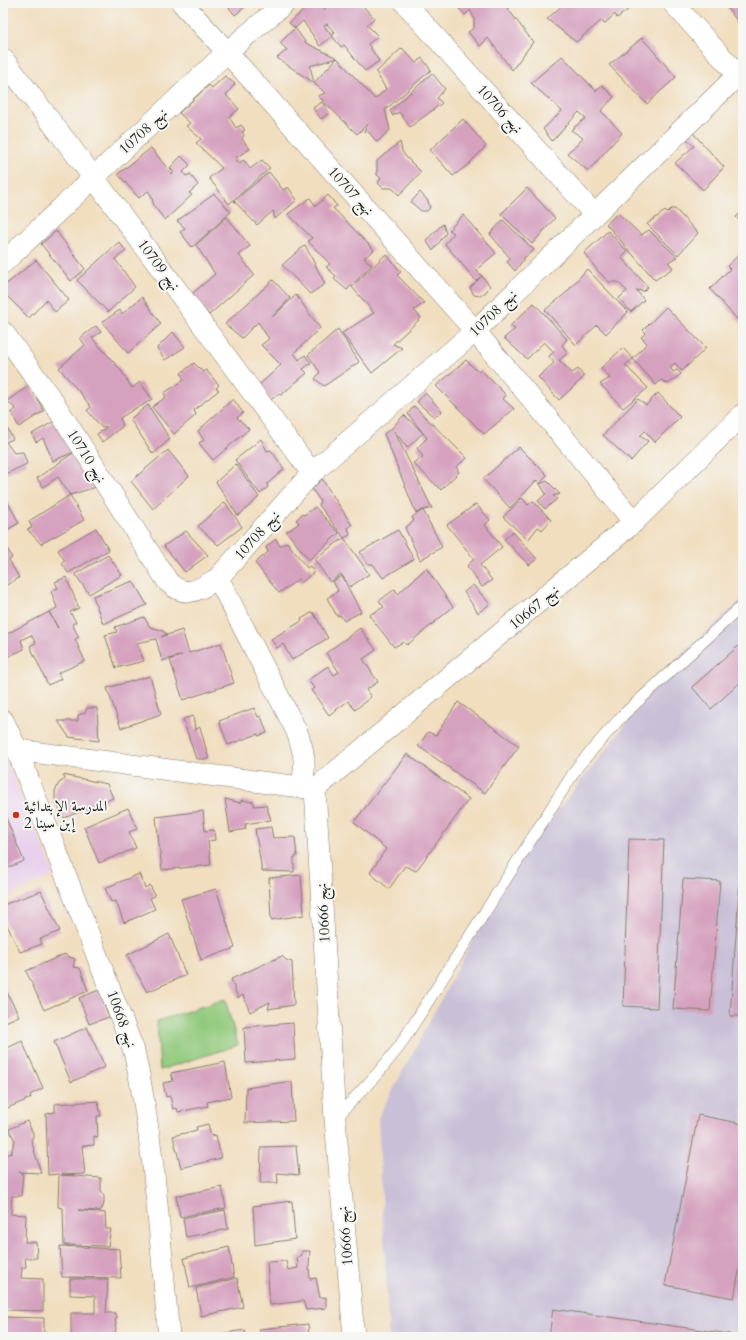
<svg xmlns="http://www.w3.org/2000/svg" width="746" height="1340" viewBox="0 0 746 1340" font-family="Cardo,Amiri,serif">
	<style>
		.built { fill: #e9d1ed }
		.industrial { fill: #c9bfd7 }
		.green { fill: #91c97c; stroke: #56724c }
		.building { fill: #d5a1bf; fill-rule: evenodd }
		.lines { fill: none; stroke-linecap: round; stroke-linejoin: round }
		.service-casing { stroke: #867d6e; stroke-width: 12 }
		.minor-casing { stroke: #867d6e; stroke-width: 22 }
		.service { stroke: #fff; stroke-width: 11 }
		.minor { stroke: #fff; stroke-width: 21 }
		.poi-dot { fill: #c8321e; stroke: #f6f6f2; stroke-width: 1.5 }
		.labels { text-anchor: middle; stroke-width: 4; stroke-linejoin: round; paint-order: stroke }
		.street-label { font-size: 15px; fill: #1c1c1c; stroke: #f6f6f2 }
		.poi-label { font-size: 15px; fill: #1c1c1c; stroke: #f6f6f2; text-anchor: start }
	</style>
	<rect width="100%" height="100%" fill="#f6f6f2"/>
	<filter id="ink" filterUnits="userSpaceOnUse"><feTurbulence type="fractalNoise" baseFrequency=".025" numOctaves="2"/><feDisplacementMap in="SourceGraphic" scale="8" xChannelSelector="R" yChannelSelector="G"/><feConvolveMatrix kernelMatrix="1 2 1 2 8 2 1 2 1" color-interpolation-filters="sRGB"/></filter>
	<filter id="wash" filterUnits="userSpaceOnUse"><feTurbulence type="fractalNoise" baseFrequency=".012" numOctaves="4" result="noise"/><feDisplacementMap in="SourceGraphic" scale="16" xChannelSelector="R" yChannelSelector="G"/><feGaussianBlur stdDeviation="0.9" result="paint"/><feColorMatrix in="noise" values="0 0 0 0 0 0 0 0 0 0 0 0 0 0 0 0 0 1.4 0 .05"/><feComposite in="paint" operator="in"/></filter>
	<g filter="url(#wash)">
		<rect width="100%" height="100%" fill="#f1debf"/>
		<path class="built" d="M3,754l52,121 -52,24z"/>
		<path class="industrial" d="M743,599v738h-354l-11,-219 130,-245 171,-216z"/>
		<path class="green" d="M225,999l13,46 -78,25 -3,-49z"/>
		<g id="blocks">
			<path class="building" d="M225,3h25l-15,12z
				M312,3h6l6,7 5,-7h11l3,3 3,-3h14l14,15 -7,7 11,11 -10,8 11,17 -14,10 -21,-26 -3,2 -9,-11 3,-3 -8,-9 -3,2 8,10 -12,10 -17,-25 -8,7 -6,-5z
				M454,3h62l-8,6 25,33 -21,28 -24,-32 -8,8 -12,-14 6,-4v-10l-4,-8 -5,5z
				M565,3h72l-20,15 -2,-4 -11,10 -2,-4 -26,22 -29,-23z
				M724,3h19v20l-3,2z
				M295,28l11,15 31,15 38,41 11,-10 -10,-17 26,-24 14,15 6,-5 9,12 -46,40 5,20 -13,12 -11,-13 -2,3 4,-8 -11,10 -39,-38 7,-3 -11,-10 -37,-25 10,-8 -7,-7zM337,58l-23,25 -4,-17z
				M642,38l34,39 -29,27 -38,-39z
				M562,56l34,35 6,-6 12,12 -13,14 21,22 -34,38 -21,-18 11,-9 5,-6 -12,-8 15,-12 -7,-6 -27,29 -9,-12 19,-18 -31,-28z
				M432,73l13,16 -8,9 5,5 -32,24 -11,-15 -6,4 -3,-5z
				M225,76l10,8 -9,11 13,14 -10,8 7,11 5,-3 4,5 -3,2 2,3 -2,4 8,10 -15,9 4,5 5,-3 6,9 12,-9 8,8 -41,36 -20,-26 13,-10 -26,-25 5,-4 -15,-13 4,-3 -11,-10 30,-28 3,3z
				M322,102l7,11 -8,6 -8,-11z
				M463,119l23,27 -18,19 -15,11 -23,-26z
				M691,131l33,36 -21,23 -28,-27 19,-17 -10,-9z
				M400,142l2,9 4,6 15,15 -22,23 -7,-7h-9l-5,-5 3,-5 -4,-3v-14z
				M151,148l21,26 2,-2 -4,-4 11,-12 9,9 -7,7 3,4 4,-2 8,11 -9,8 3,2 -27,25 -11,-14 -3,-11 -3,-4 -9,7 -21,-24z
				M269,172l14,18 5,-3 9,13 -22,19 -2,-8 -16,14 -23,-24z
				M527,188l28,30 -23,26 -31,-30z
				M420,192l8,9 2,7 -3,3h-6l-10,-9z
				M214,194l17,18 -39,35 -12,-15 5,-4 -8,-7z
				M328,195l9,11 -4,2 41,42 -10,8 8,7 -25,25 -13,-11 2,-3 -10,-9 4,-3 -22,-23 4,-3 -24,-24 22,-16 6,8z
				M671,209h4l23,24 -20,22 -31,-31 18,-13 2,2z
				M743,211v13l-7,-7z
				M618,213l23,22 8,-5 28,27 -9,5 5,6 -18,12 -49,-56z
				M463,215l33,38 -20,17 6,6 8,10 -4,6 -6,4 -6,-1 -4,-7 12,-12 -6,5 -31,-37 9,-11 -5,-3z
				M227,217l23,29 -11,9 15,20 -45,40 -17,-21 23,-20 -19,-29z
				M503,220l31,30 -9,7 -10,14 -8,-9 3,-4 -20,-24z
				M443,224l3,9 -13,18 -7,-11z
				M56,231l29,38 -14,12 -30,-37z
				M608,231l19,20 -5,7 26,29 -4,4 -8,-1 8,10 -13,12 -12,-14 8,-7 -9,-9h-9l-11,-11 -14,-18z
				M119,242l7,9 -11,8 20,28 -27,25 -31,-32z
				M305,245l20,39 -15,10 -28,-29z
				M743,251v31l-4,-3 4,4v43l-33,-37 20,-20 -3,-3z
				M386,254l15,18 -4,3 27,28 -10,7 7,8 -28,26 9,4 -30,25 -30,-40 32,-20 -22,-26z
				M36,260l33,40 -14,12 -9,-12 -17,18 -26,-26v-5z
				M587,269l41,43 -22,22 -9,-9 -21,20 -31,-35 21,-17z
				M273,280l17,18 -19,20 25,-23 24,33 -26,25 5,7 6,-5 6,8 -8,6 4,4 -26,22 -2,-1 -9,6 -11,-15 22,-20 -20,-20 8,-6 -11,-17 -16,16 -17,-14z
				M142,297l19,27 -33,29 -26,-31 18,-12 2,4z
				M534,303l33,36 -5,6 6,8 -9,7 13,13 6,-4 6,8 -25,23 -21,-23 16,-14 -5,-7 5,-4 -10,-10 -17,17 -23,-21 11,-9 -5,-3z
				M666,307l40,41 -24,23 -7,-8 -5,4 3,5 4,-2 4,4 -13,10 -7,-4 -5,5 -23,-26 -8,6 23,23 -25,20 -23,-24 10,-6 -9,-10 22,-20 10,11 14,-16 -6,-6 5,-4 -3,-3z
				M96,326l5,6 -9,6 28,31 12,19 8,-6 12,17 -12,8 -1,-1 -19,12 3,8 -21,16 -5,-8 9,-6v-2l-4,2 -15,-18 4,-3 -9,-12 -23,-27 26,-23 -5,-7z
				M338,329l21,33 -35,24 -9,-7 5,-7 -12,-17z
				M173,332l12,15 -20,13 -8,-12z
				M466,360l12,12 3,-2 25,25 -3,4 11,10 -30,25 -48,-48z
				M194,363l9,9 3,-2 13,15 -3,3 3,2 -25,20 2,5 -22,19 -22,-27 14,-10 -2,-4 20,-13 -3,-7z
				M30,385l14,26 -25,16 -8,-15 5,-3 -9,-8z
				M425,393l17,18 -8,6 -17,-15z
				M658,393l22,24 -25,25 -10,-11 -5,5 8,5 -17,20 -28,-26 35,-36 8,6z
				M233,399l10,14 -6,5 12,11 -36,31 -14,-17 5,-3 -6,-9z
				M148,405l22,34 -17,15 -23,-35z
				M414,406l53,52 -11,9 3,5 -18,18 -28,-27 10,-6 -6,-9 10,-10 -19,-24z
				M404,415l19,18 -16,15 -13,-17 38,77 -9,2 19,37 -22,13 -15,-32 9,-7 -2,-4 11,-7 -7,3 -32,-79 8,-6z
				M58,419l18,32 -23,10 -10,-23 -7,4 -4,-8z
				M7,428l6,11 -7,3 8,11 9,-1 4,12 -24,11v-45z
				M261,439l6,12 4,-1 13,19 -17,15 1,3 -8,7 -25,-34z
				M519,447l28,28 -7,9 -3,-4 -27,28 -27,-29z
				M168,450l21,26 -36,33 -22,-28z
				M76,451l20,36 -26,8 -12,-18 -15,10 -6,-9z
				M236,464l23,33 -21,19 -22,-34z
				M322,479l30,46 -4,2 2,8 -6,3 25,36 -19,13 -9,-13 -11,8 -16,-23 30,-21 -25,-33 2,-3 -9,-13z
				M547,481l13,13 -7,2 4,3 -12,10 -7,-8 8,-7 -6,-10z
				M3,493l16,30 -16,9z
				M70,495l14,25 -43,24 -14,-15 5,-1 -3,-7z
				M522,498l6,7 5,-4 18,19 -9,10 -4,-3 -10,13 -25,-23z
				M225,502l17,25 -24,18 -20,-19z
				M476,504l14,16 -5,5 17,22 -22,18 12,15 -10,7 -15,-21 7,-7 -27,-34z
				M315,507l24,26 -30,27 -23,-29 4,-1 9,-7 -3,-3 6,-6 2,1z
				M96,528l13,22 -41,23 -6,-10 3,-2 -7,-11z
				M398,530l16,29 -31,19 -10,-14h-5l-8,-12z
				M186,531l22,24 -23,17 -21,-26z
				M513,532l24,27 -8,6 -25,-26z
				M276,539l4,7 7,-4 20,26 3,-2 4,6 -13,11 -2,-4 -20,14 -24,-30 13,-11 -2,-5z
				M6,546l6,12 -3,2 10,18 -16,9v-40z
				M108,555l14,20 -33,19 -14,-20z
				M426,568l27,39 -46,38 -4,-3 -9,5 -25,-32 15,-8 -5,-6 16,-12 3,5z
				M342,576l19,36 -17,9 -4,-6 -3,1 -10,-18 11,-7 -5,-10z
				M66,577l13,31 -9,4 6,10 -4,2 7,13 -4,2 10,22 -27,12 3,6 -13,6 -18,-39 6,-3 -5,-8 -10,5 3,9 -21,10v-23l46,-24 9,16 -9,-16 8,-4 -6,-17 7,-3 -3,-6z
				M133,581l14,24 -44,19 -10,-28z
				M473,585l17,19 -12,9 -14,-21z
				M313,612l15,26 -36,22 -9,-16 -6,4 -6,-9 31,-18 -1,-2z
				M144,617l6,10 11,3 6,4 -6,3 21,-7 7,23 32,-10 13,40 -51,17 -13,-40 12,-5 -20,6 -6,-22 -20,4 8,18 -28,7 -11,-33 12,-3 -2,-5z
				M360,628l16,22 -13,9 15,23 -12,8 5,7 -16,13 -7,-9 -19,14 -18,-25 3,-2 -6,-8 20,-14 6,9 5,-3 -13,-19z
				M743,642v38l-32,29 -19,-22z
				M150,676l11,38 -40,14 -14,-40z
				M458,702l61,44 -34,47 -67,-47 10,-14 8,3z
				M87,708h10l2,33 -30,-4 -11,-16h20v-6l7,-2z
				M254,708l4,9 3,-1 6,17 -9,3v-2l-30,11 -9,-24z
				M193,716l2,14 5,-3 9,32h-13l-13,-40z
				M407,754l62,45 -53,72 -11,-5 -16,23 -19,-16 16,-24 -32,-27z
				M63,775l44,9 6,14 -49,20 -9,-18v-9l4,-8 6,-4z
				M225,799l16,4v-3l13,2v4l12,-1 5,15 -26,4 1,5 -16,3z
				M128,808l9,21 -8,3 7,16 -37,15 -15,-36z
				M3,811l21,50 -21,9z
				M203,811l2,20 9,-1 1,10 -7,1 3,24 -49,5 -6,-53z
				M271,827l2,11 22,-1 2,20h-3v15l-32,-1 -7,-42z
				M629,839l35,1 -7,168 -34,-2z
				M139,874l6,14 5,-3 5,11 -5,2 5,11 -31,14 -8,-22 -5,1 -6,-14z
				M301,875l3,40 -33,5 -2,-42z
				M683,879l37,2 -10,130 -37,-2z
				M740,881h3v135h-13z
				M216,889l19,59 -34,12 -20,-61z
				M41,891l19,40 -20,8 2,5 -22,8 -17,-35v-12z
				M169,934l17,41 -39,17 -20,-37z
				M65,954l2,2 8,3 -2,8 7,1 8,23 -44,19 -18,-39z
				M282,956l4,4 6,2 2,43 -26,4 2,-7 -20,10 -7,-17 -5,3 -7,-19z
				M3,985l16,31 -16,7z
				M99,990l10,27 -20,7 -10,-26z
				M293,1023l2,36 -49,4 -2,-36z
				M87,1027l18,40 -34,15 -17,-40z
				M22,1041l21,47 -13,7 1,3 -28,12v-60z
				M225,1062l6,35 -24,5 1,4 -30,6 -1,-4 -4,1 -3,-13 -4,1 -3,-14 10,-2 -2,-8z
				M292,1081l2,40 -49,2 1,-35z
				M98,1101l3,15h-4l1,21 -4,-1v9l-12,1 3,28 -24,1 40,3v12l3,6v7l-2,6 -3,2 -21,-1 27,3 1,16h5l-3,17 -44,-1 -1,-37 -5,-1 1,-33 -11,1 -2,-61 9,-2v-8z
				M698,1115l45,9v127l-9,47 -69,-13z
				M27,1121l6,12v4l-2,3 10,33 -22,-1 4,1 -2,23h-9l-1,18 15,1 -1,27h11l1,16h-12l1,9 -4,1 -1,10 22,1v32l-40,-1v-139l2,1 -1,-17 8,-2v-4l3,-8 -6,-12z
				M208,1124l3,12 5,-1 5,23 -40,10 -8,-32 24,-6 -1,-3z
				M296,1146l3,29 -22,-2 1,10h-18l1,-36z
				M222,1187l4,21 -46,9 -4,-21z
				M292,1201l3,38 -40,6 -2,-39z
				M225,1210l3,19 -42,8 -3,-19z
				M60,1246l59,3 2,29 -59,-1z
				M229,1247l5,30 -44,11 -6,-30z
				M302,1251h8l-1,15 1,13 6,-1 4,20 6,-1v11l-20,2 -3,-9 -33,4 -3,-43 19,-1 2,9 10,-2 -1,-11 5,-2z
				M237,1278l6,29 -42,9 -5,-28z
				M70,1279h38l-2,34h9v3l2,1 -2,4 1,2 -1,3 1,2 -1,4 3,3 -1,2 -46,-1v-23h24v-17l-25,-1z
				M553,1309l177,25 -1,3h-180z
				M3,1317l41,1v19h-41z
				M308,1324l1,13h-48l-2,-8z
				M245,1330l1,7h-41v-1z"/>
		</g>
	</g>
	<g filter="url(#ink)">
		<use href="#blocks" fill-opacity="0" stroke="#867d6e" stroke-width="1"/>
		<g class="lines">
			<defs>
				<path id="service" d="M335,1119l43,-46 21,-26 179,-281 45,-51 120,-110"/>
				<path id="minor" d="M182,3l45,49 248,279 159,191
					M405,3l189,211
					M3,59l91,119 218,295
					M3,263l224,-211 58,-49
					M3,332l51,71 114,179c20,18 31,7 50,-4l94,-105 163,-142 263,-256 -65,-72
					M218,578l78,152c9,22 10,35 6,57
					M3,720l14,30 117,301c21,94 26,191 35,286
					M17,750l298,39 20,330 19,218
					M315,789l319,-267 109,-108"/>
			</defs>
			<use href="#service" class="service-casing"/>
			<use href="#minor" class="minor-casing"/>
			<use href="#service" class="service"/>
			<use href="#minor" class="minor"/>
		</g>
	</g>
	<circle class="poi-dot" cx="16" cy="815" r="4"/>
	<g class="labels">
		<g class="street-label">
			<text transform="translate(500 109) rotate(48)" y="5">نهج 10706</text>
			<text transform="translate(143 131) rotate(-43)" y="5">نهج 10708</text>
			<text transform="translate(351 191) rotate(48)" y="5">نهج 10707</text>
			<text transform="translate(159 265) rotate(53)" y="5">نهج 10709</text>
			<text transform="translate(493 313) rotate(-44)" y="5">نهج 10708</text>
			<text transform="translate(87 456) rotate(58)" y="5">نهج 10710</text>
			<text transform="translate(257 535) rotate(-48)" y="5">نهج 10708</text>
			<text transform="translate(534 607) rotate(-40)" y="5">نهج 10667</text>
			<text transform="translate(323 913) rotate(-93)" y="5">نهج 10666</text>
			<text transform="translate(122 1019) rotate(70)" y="5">نهج 10668</text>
			<text transform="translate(345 1236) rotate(-95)" y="5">نهج 10666</text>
		</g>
		<g class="poi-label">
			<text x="24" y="811">المدرسة الإبتدائية<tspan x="24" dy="17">إبن سينا 2</tspan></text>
		</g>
	</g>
	<rect width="746" height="1340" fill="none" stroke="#f6f6f2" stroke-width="16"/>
</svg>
